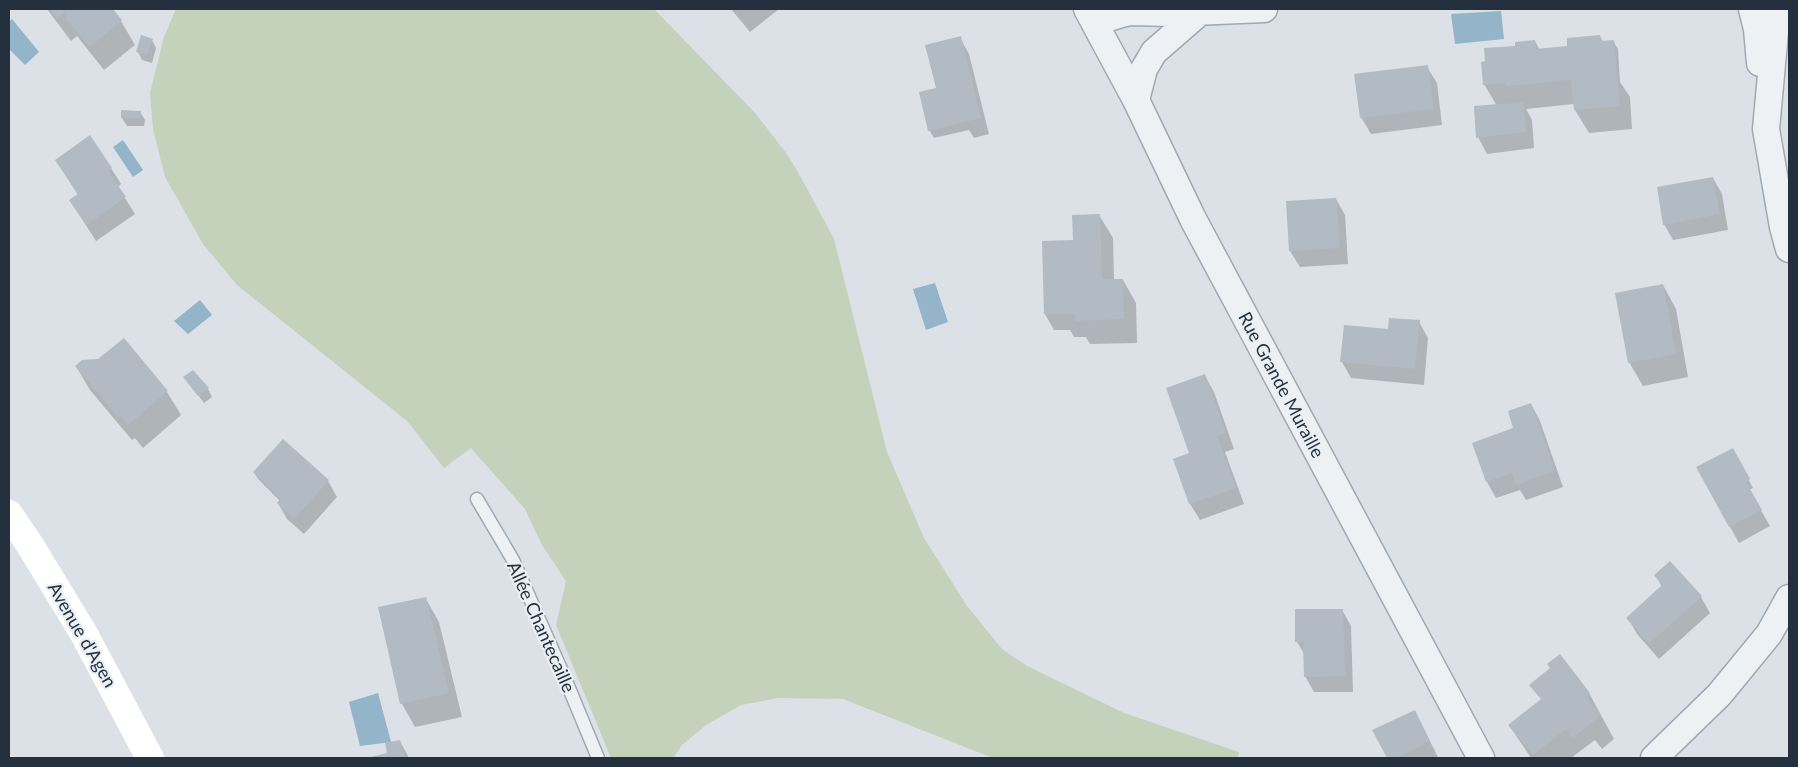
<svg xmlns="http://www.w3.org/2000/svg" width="1798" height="767" viewBox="0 0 1798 767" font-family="Lato,sans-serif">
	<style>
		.green { fill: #c4d1bb }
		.water { fill: #93b4c9 }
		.shadow { fill: #0003 }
		.building { fill: #b2bbc3 }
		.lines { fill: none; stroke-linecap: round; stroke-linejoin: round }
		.service-casing { stroke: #a0a8b0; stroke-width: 15 }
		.minor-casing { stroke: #a0a8b0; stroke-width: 29 }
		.service { stroke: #edf1f4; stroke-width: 12 }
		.minor { stroke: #edf1f4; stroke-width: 26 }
		.secondary { stroke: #fff; stroke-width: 28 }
		.labels { text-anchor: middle; stroke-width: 4.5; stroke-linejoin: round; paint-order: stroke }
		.street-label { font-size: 18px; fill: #24303d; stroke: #eaeff4 }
	</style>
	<rect width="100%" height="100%" fill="#dbe1e6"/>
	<path class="green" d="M176,9h478l102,105 33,43 15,26 30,56 53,213 37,86 43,68 35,43 25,17 97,47 115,39 -1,6h-245l-150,-59 -65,-1 -37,7 -35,20 -24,20 -9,13h-62l-55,-133 10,-44 -24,-36 -17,-36 -54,-61 -27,20 -37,-47 -170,-136 -34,-41 -38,-67 -12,-48 -3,-36 14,-56z"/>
	<path class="water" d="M1501,11l3,28 -49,5 -4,-30z
		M12,19l27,33 -14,13 -16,-16v-27z
		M123,140l20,30 -10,7 -20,-30z
		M935,283l13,39 -22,8 -13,-41z
		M200,300l12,15 -24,19 -14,-13z
		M378,693l13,49 -31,4 -11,-44z"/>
	<path class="shadow" d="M47,9h64l10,12 14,24 -31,25 -27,-34 -6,5z
		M731,9h48l-29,23z
		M1600,36l3,6 10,-1 5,8 2,33 10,15 2,32 -43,4 -14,-23 -1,-6 -48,5 6,11 2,28 -47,6 -9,-17 19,-31 -13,-22 30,-37 21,-6 4,8 30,-2z
		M960,38l9,16 20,80 -15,4 -5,-8 -35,8 -5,-8z
		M152,40l4,8 -4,15 -10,-3 -4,-8z
		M1427,67l10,16 5,42 -71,9 -10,-17z
		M122,111l18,1 5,8 -1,6h-17l-5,-8z
		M56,160l55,8 10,16 -3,3 17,27 -39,27 -26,-41 8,-5z
		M1713,178l9,16 6,36 -55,10 -9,-16z
		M1336,199l9,16 3,49 -48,3 -10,-16z
		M1099,215l14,23 1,42h9l13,23 1,40 -47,1 -4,-7h-12l-4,-7h-16l-9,-16 -2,-72 31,-1z
		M1663,285l13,24 12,68 -45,9 -14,-24z
		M1419,322l9,16 -4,47 -73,-7 -9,-16 47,-32z
		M124,340l43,52 14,23 -38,33 -8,-10 -3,2 -42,-50 -14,-24 23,-5z
		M1205,376l9,16 20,57 -9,3 19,52 -44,16 -10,-16 -16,-44 17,-6z
		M185,378l23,11 4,8 -8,6z
		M1531,404l9,17 23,66 -37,13 -6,-10 -24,8 -9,-16 -14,-39 42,-14z
		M1732,450l21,38 -4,2 21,36 -31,17 -41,-75z
		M254,473l74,8 9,16 -33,37 -17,-15 -9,-16 2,-2 -21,-21z
		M1656,575l45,22 9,16 -51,46 -22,-25 -9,-16 34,-31z
		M426,599l13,23 23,95 -47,10 -13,-23 -22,-96z
		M1342,610l9,16 2,66h-39l-9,-16v-21l-8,-13z
		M1531,685l58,8 25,46 -12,10 -7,-9 -24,18h-40l-22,-33 33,-25z
		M1415,712l23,45 -49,1 -15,-27z
		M400,741l9,17h-40l19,-4z"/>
	<path class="building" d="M49,9h64l9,11 -32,27 -25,-29 3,-3 -3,-3 -8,6z
		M141,35l12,4 -6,16 -11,-3z
		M1600,35l1,6 13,-1 6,66 -46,4 -3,-30 -64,6 -1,-3 -23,2 -2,-23 4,-1 -1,-13 31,-2v-4l20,-2 1,9 31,-3v-8z
		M961,36l20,82 -53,13 -9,-39 17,-4 -11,-43z
		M1428,65l6,44 -74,9 -6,-44z
		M1523,102l3,30 -50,6 -2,-32z
		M121,110l20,1 -1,7h-19z
		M90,135l22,33 -4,3 18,26 -40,28 -17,-25 9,-6 -23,-34z
		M1713,177l7,37 -57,11 -6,-38z
		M1336,198l4,50 -51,3 -3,-50z
		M1100,214l2,65h21l1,40 -49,2v-7h-31l-2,-73 31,-1 -1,-25z
		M1663,284l13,70 -48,9 -13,-70z
		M1389,318l31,2 -5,49 -75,-7 4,-37 44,4z
		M124,338l44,53 -40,34 -8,-9 -2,1 -43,-51 7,-6 16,-1z
		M193,370l16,18 -11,8 -15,-19z
		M1205,374l21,59 -9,3 19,52 -47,16 -16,-45 16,-6 -23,-65z
		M1531,403l24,68 -39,14 -4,-12 -26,9 -14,-39 41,-15 -5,-17z
		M283,439l46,41 -35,39 -17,-16 3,-4 -27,-27z
		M1733,448l17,31 -4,3 16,28 -33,17 -33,-60z
		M1670,561l32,35 -53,48 -23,-26 36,-33 -8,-10z
		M426,597l23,96 -49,11 -22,-97z
		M1295,609h48l2,67 -41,1 -1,-35h-8z
		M1560,654l30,39 -4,4 15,18 -28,23 -7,-9 -33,26 -25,-30 33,-26 -12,-14 21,-17 -3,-4z
		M1415,710l15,31 -33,17h-10l-15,-28z
		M400,740l5,18h-38l20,-5 -2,-10z"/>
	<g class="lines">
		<defs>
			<path id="service" d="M477,499l36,61 51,116 34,82"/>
			<path id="minor" d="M1087,9l49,91 57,119 288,539
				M1752,9l5,20 3,34
				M1779,9l-3,12 -10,108 17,98 6,22
				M1094,22l35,-10 41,1 94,-4
				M1136,100l8,-31 10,-17 46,-40
				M1654,758l65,-63 50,-61 20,-36"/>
		</defs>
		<use href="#service" class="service-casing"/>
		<use href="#minor" class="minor-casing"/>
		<use href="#service" class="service"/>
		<use href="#minor" class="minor"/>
		<path class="secondary" d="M9,514l21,31 54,89 66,124"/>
	</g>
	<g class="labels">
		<g class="street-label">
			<text transform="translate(1281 385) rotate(62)" y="6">Rue Grande Muraille</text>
			<text transform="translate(541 627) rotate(66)" y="6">Allée Chantecaille</text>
			<text transform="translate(82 635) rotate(60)" y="6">Avenue d'Agen</text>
		</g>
	</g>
	<rect width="1798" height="767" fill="none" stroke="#24303d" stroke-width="20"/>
</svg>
